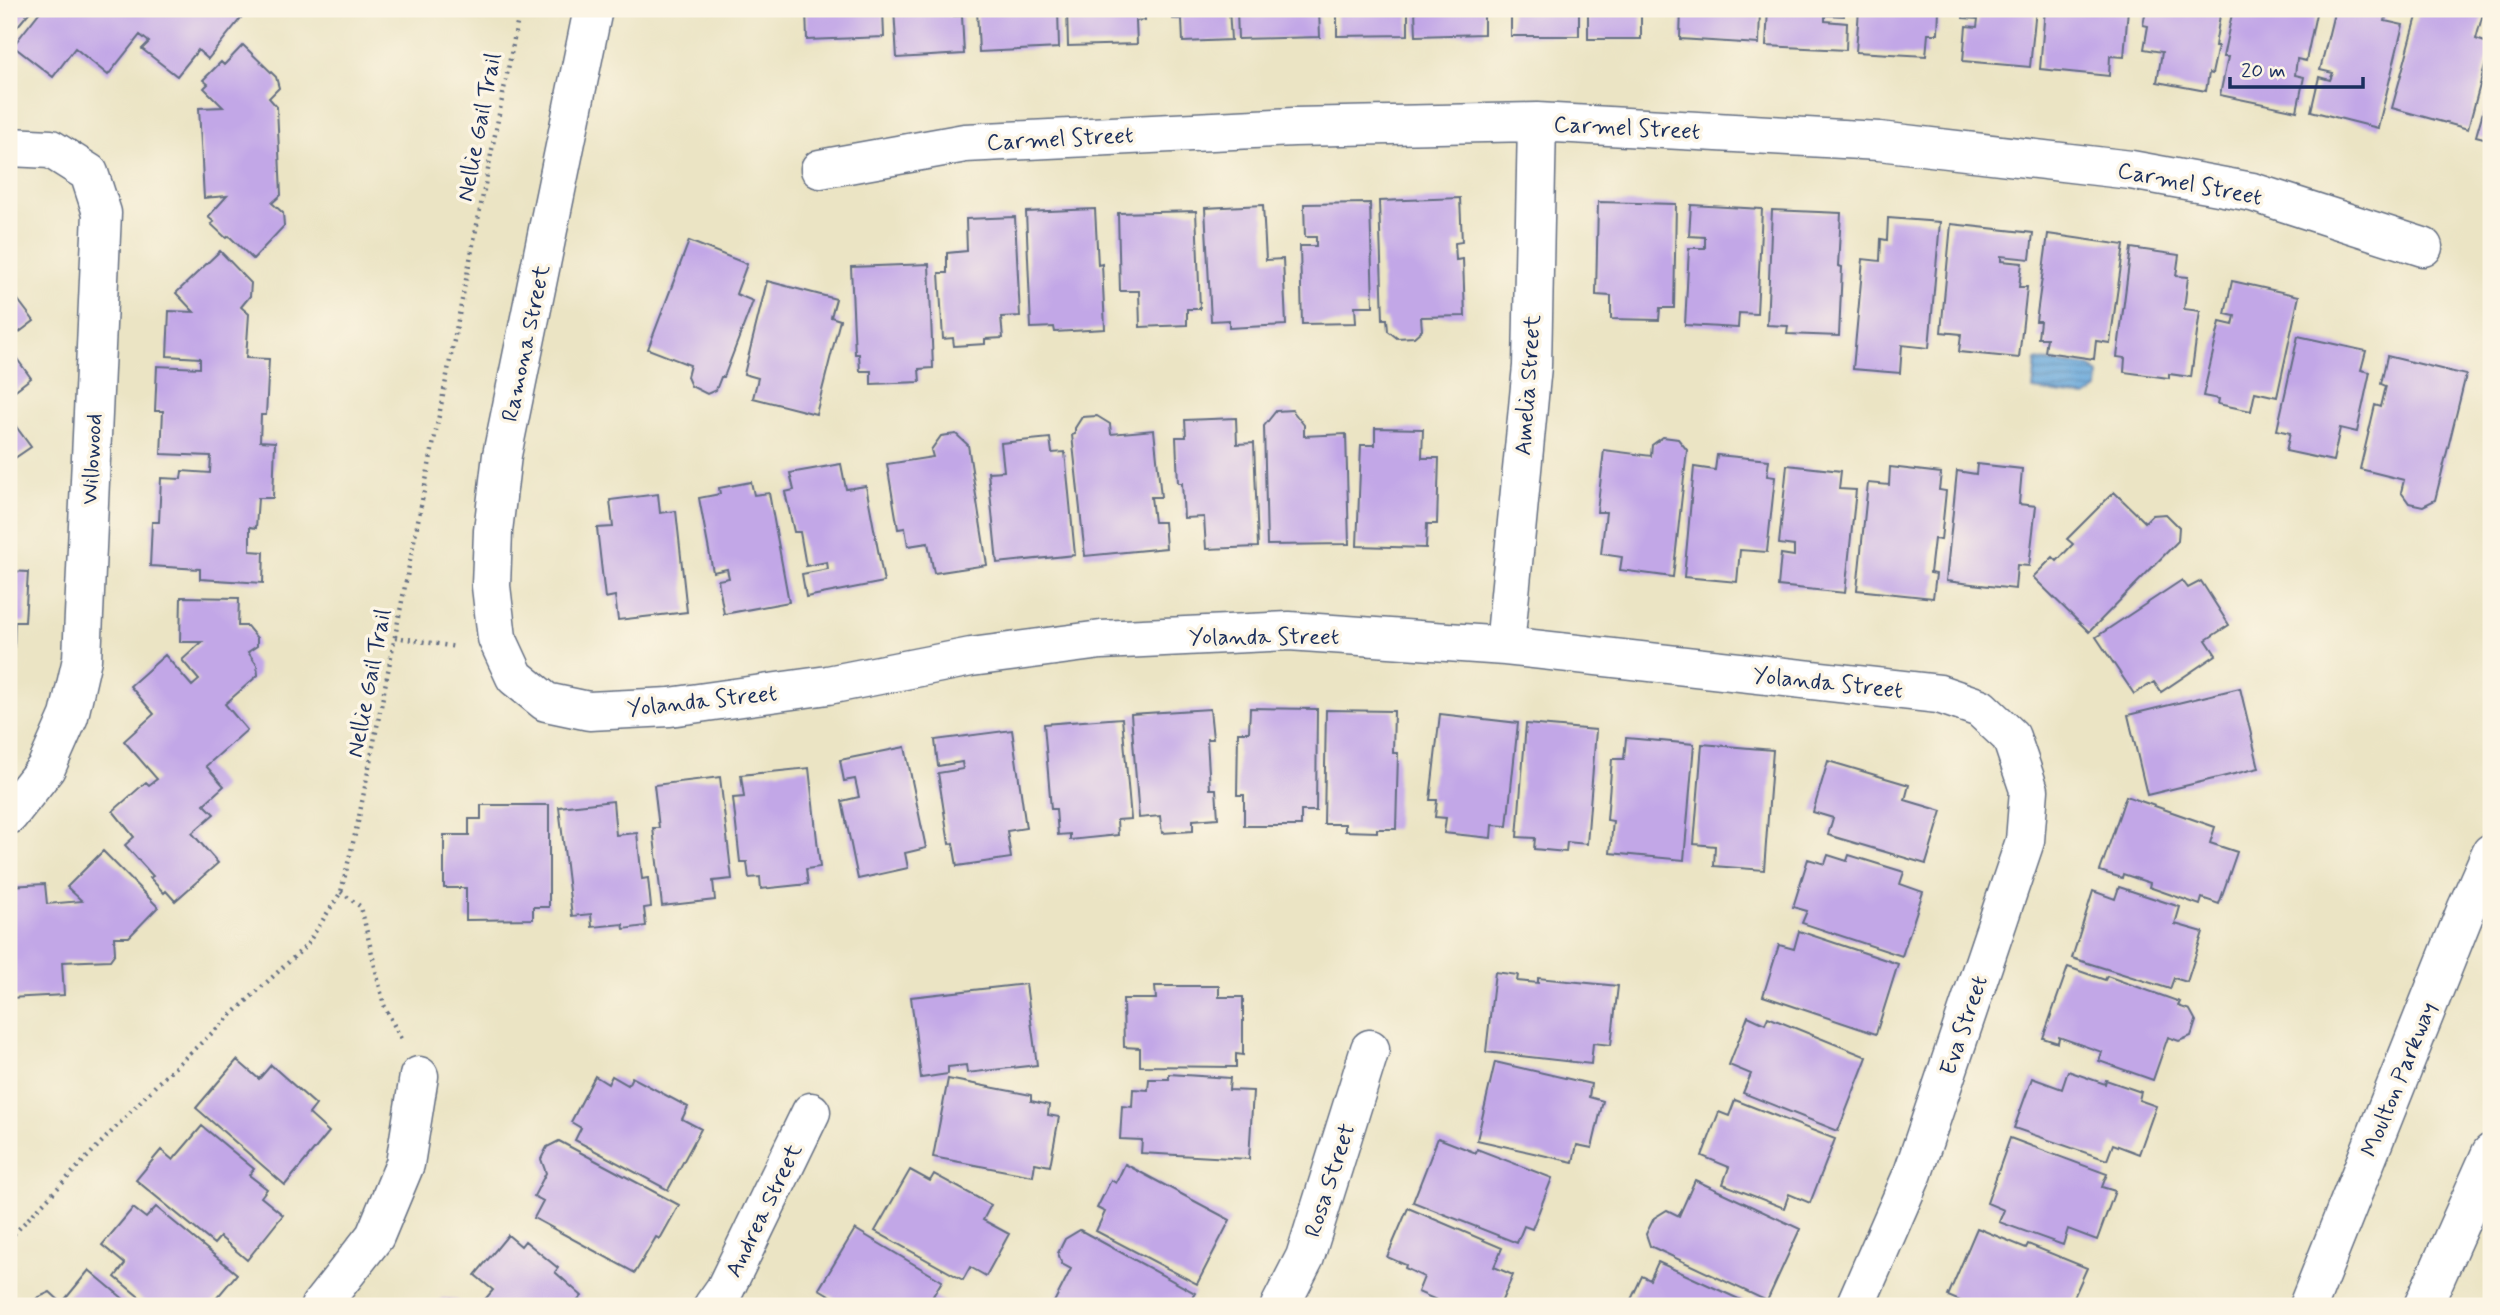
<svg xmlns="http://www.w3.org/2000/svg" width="2500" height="1315" viewBox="0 0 2500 1315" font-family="Mynerve,sans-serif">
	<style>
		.water { fill: url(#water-rules); stroke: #426c9c; stroke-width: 2 }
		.building { fill: #c2a7e7 }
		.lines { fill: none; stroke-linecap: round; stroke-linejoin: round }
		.minor-casing { stroke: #646e82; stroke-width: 41 }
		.major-casing { stroke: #646e82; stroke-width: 41 }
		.path { stroke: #646e82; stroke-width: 4.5; stroke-dasharray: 2 5; stroke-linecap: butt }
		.minor { stroke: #fff; stroke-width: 38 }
		.major { stroke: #fff; stroke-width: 38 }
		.labels { text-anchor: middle; stroke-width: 7; stroke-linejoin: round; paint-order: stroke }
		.street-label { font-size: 23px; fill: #1b2f5e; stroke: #fcf5e5 }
	</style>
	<defs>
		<pattern id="water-rules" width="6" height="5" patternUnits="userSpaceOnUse" patternTransform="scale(1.75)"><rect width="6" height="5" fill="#68a8db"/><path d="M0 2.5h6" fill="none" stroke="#5589b5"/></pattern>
	</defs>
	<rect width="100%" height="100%" fill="#fcf5e5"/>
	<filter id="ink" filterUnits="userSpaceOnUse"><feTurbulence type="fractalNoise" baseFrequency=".0143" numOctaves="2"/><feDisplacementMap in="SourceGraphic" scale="14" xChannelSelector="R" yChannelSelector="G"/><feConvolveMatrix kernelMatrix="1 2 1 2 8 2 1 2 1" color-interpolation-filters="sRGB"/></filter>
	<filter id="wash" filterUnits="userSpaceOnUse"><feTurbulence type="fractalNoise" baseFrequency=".00686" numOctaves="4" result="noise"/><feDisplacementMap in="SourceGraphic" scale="28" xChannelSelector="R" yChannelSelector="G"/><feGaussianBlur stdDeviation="1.57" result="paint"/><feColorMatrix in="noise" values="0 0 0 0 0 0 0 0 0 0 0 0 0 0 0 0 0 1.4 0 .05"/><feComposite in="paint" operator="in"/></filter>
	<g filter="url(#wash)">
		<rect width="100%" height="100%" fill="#ebe4c4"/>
		<path class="water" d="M2036,360l55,7 8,8 -1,14 -12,8 -53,-7z"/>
		<g id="blocks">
			<path class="building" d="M9,9h23l-15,18 -8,-7z
				M42,9h206l-40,50 -10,-9 -21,26 -35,-27 7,-7 -9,-7 -32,40 -33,-27 -22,29 -40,-31z
				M806,9h77l1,28 -77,3z
				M894,9h53l1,7h14l2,38 -67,4z
				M977,9h81l1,39 -80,4z
				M1067,9h77l1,11 -9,1 1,23 -69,2z
				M1172,9h57l2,31 -48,2 -1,-23h-9z
				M1237,9h82l1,28 -82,2z
				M1337,9h71v26l-71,1z
				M1415,9h69v25l-68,2z
				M1511,9h68v27h-68z
				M1588,9h53v30h-53z
				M1681,9h79l-1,35 -79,-5z
				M1768,9h76v7l-19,-1v6l22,2 -1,27 -80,-4z
				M1859,9h80l-1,25h-10l-2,22 -70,-4z
				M1964,9h72l-6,58 -67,-6 3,-35 11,1 1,-8 -15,-1z
				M2045,9h83l-4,48 -14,-1 -1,20 -69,-7z
				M2146,9h75l-6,37h3l-6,28 -3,-1 -3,18 -49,-9 5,-30 -18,-3 4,-23 -5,-1z
				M2233,9h84l-11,52 -9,-2 -2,16 9,2 -7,34 -77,-16 8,-38h-5z
				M2335,9h53l-3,12 18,4 -25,103 -67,-17 8,-34 11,3 3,-7 -13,-3z
				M2419,9l13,2 1,-2 51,1 -8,29 15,5 -23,85 -76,-21z
				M243,45l33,32 3,11 -10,10 8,9 4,88 -9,8 11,10 1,13 -31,33 -24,-23 -3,2 -15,-14 3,-2 -6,-5 19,-21 -23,2 -5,-90 24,-1 -19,-19 4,-4 -5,-4 18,-18 3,3z
				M2491,84v56l-15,-4z
				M1460,198l2,44 -7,1 1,17 7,-1 2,57 -44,1 1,13 -8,7 -17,1 -9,-7 -1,-12h-4l-4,-118z
				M1598,202l78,2 -2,104h-14l-1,12 -48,-1v-23l-15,-1z
				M1370,203l3,103h-18l1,17 -54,1 -2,-78h16v-9h-11l-1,-33z
				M1263,205l3,55 17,-1 3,66 -57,3v-8l-18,1 -6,-113z
				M1691,205l71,4 -5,105 -18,-1 -1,15 -53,-3 4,-77h16v-11l-16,-1z
				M1095,209l3,56 4,-1 3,65 -50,3 -1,-5 -23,1 -5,-116z
				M1772,210l69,3 -3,53 4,1 -3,69 -52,-2 1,-8 -21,-1z
				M1196,211l4,98h-13v16l-47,2 -1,-36h-19l-2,-78z
				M1015,217l5,99 -19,1 2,21 -18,1v5l-31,2 -1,-8 -10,1 -4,-66h8v-20l20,-2 -1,-32z
				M1888,218l52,4 -11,126 -27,-3 -2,28 -47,-4 10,-110 17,2 1,-22 6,1z
				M1951,224l82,9 -3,26 -29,-3v5l21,2 -3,24h8l-8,71 -60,-6 2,-18 -20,-2z
				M2048,234l76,11 -14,98 -14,-2 -2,18 -49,-7 2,-14h-9l2,-17h-4z
				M689,241l58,23 -11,30 17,7 -29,76h-3l-5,13 -9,4 -16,-8 -4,-9 3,-12 -42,-16z
				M2131,248l48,7 -3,21 12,1 -4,32 16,2 -9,66 -22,-3v4l-45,-6 1,-14 -8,-1z
				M220,251l31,32 -1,13 -9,11 8,7 -3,44 23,1 -3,56h-5l-1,26 15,1 -2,56h-15l-2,30 -6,-1v24l14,1 -1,31 -63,-4v-10l-50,-3 2,-44h7l2,-44 20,1 1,-8 28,2 1,-17 -50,-2 2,-43h-8l2,-45 43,2v-10l-33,-2 2,-45 25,1 -18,-19z
				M929,264l4,104 -14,1 1,13 -49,2v-13h-11l-1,-17h-4l-4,-87z
				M767,281l69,18 -5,18 9,3 -24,94 -63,-16 5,-20 -14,-4z
				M2232,281l67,15 -22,101 -22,-5 -4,19 -33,-7 1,-5 -16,-3 17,-74 13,3 2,-9 -10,-2z
				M9,288l25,33 -25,19z
				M2298,336l68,15 -5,19 9,2 -13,60 -17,-4 -7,33 -47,-10 4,-18 -13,-3z
				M9,348l22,30 -22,17z
				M2387,356l79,19 -31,125 -12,6 -14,-3 -8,-11 3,-12 -44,-11 15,-64 6,2 5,-21 -5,-2z
				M1292,410l12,15v11l42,-2 3,110 -82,1 -3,-119 12,-15z
				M1097,416l13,8 1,10 43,-4 7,67h-10l3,25h10l2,26 -81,8 -13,-121 3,-1v-6l7,-11z
				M9,417l22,30 -22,15z
				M1236,418l1,26 17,-1 4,104 -52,2 -2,-32 -20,1 -2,-35h-4l-2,-46h10l-1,-17z
				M1375,428l48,1 -1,29h17l-2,66h-10l-1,24 -69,-2 4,-101h14z
				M956,434l12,11 19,120 -53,8 -6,-30 -20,3 -3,-18 -7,1 -11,-65 46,-7 -2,-7 10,-14z
				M1663,437l15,2 9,11 -14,127 -53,-7 2,-13 -21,-3 5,-42h-9l7,-62 47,6 1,-11z
				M1050,438l2,15 13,-1 10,103 -78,8 -9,-91 16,-1 -3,-28z
				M1717,455l52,5 -2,16 8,1 -8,75 -27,-2 -3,32 -53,-5 10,-110 21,3z
				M841,464l5,25 20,-3 18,96 -78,15 -4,-23 26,-5 -1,-7 -21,4 -6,-34h-6l-9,-40 9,-2 -4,-17z
				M1977,464l45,5 -3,35 17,2 -7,60 -12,-1 -2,24 -69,-8 11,-110 19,3z
				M1787,465l54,6 -2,18 17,1 -11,103 -67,-7 3,-32 13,2v-10l-15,-2z
				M1890,467l51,6 -2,17 7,1 -5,49 -7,-1 -4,34 6,1 -3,24 -76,-8 11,-107 21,2z
				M751,482l3,13 15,-2 20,109 -65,12 -6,-34 11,-2 -2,-9 -14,3 -14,-74 21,-4 -1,-6z
				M2114,492l31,30 7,-7 14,-1 13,13 -1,14 -89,91 -56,-55 20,-20 4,4 16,-17 -6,-5z
				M658,494l2,19 16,-2 11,101 -69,8 -3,-24 -10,2 -8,-70 16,-1 -3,-27z
				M9,571l19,1 -3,50h-10l-1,29h-5z
				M2182,580l6,8 13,-7 28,44 -23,15 10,15 -55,37 -7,-10 -20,12 -38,-57z
				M181,597l58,1 -1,28h9l10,12v8l-9,6 9,13 1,10 -33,29 22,26 -41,36 18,20 -20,18 10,10 -22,19 26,30 -43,38 -9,-10 -2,2 -14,-15 3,-2 -28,-31 9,-8 -21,-26 33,-29 3,3 8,-6 -33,-38 30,-27 -24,-28 35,-31 27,31 7,-6 -17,-20 20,-18h-22z
				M2240,688l19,80 -112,27 -19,-80z
				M1250,708l67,1 -1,102h-15v15h-57v-31h-7l1,-63h11z
				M1210,709l3,30h-6l3,50h6l2,29 -25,2v11l-31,2 -2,-17 -21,2 -8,-104z
				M1326,710l68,1 -1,42h5l-2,76h-19v3l-32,-1v-7h-21z
				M1440,714l78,9 -11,103 -15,-1 -1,13 -47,-5 2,-15 -11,-1 2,-17h-7z
				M1122,718l9,101 -14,1 1,15 -48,5v-6l-12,1 -2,-26h-5l-7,-85z
				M1526,724l70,6 -9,114 -20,-2 -1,10 -32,-3 1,-11 -18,-1z
				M1012,730l14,98 -19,3 4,27 -54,8 -4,-23 -4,1 -11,-71 25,-4 -1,-7 -24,4 -3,-26z
				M1626,738l68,6 -10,116 -74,-7 3,-32 -6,-1 5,-61h12z
				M1702,744l71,6 -9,120 -50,-4 1,-20 -21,-2z
				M905,747l21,101 -21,5 3,15 -50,11 -16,-78 17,-4 -4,-18 -11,2 -4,-21z
				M1828,761l81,24 -4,15 37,11 -16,53 -98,-29 5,-17 -20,-6z
				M809,768l11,99 -14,2 2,15 -47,5 -1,-12 -11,1 -2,-16h-7l-7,-64 11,-1 -3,-22z
				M720,777l12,102 -19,2 2,19 -53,6 -9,-78h6l-5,-43z
				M2126,796l89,31 -5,16 27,9 -18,52 -17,-6 -2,7 -51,-18 1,-4 -27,-9 -1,4 -22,-7z
				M613,801l3,34 21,-2 5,46 6,-1 3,29 -7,1 2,18 -22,3 -1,-5 -31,3 -1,-13 -19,2 -13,-109z
				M481,805h68v102h-16v12l-67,1v-32h-22v-53h25v-16h12z
				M103,851l55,56 -29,30h-15l1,16 -5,7 -48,2 2,33 -55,3v-112l36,-2 2,20 35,-3 -15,-14z
				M1828,855l19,6 2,-6 55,17 -4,12 23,8 -21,64 -100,-33 5,-12 -14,-4 15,-48 17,5z
				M2119,887l61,20 -5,17 28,8 -16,50 -13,-4 -4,11 -98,-31 21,-67 22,8z
				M1799,931l99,33 -22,70 -113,-38 16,-51 15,4z
				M2068,967l37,13 2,-4 73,26 -2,4 12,4 6,11 -5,15 -12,5 -11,-4 -15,43 -54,-19 3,-9 -43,-15 -1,6 -15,-5z
				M1495,972l23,3 -1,6 21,2v-5l80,8 -7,59 -18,-2 -2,21 -105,-12z
				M1026,984l11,81 -70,8 -1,-8 -18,2v7l-27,4 -10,-81z
				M1155,986h64v11h24v58l-7,-1v13l-96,-1v-18l-16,-1 -1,-48h33z
				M1748,1016l17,8 3,-7 99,40 -29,74 -95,-38 8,-19 -22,-9z
				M237,1060l22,19 12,-14 45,40 -7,9 20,18 -44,53 -89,-77z
				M1495,1062l96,22 -2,13 14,4 -11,47 -15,-3 -4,17 -96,-22z
				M2068,1071l37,13 1,-4 35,12 -2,8 17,6 -17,48 -26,-10 -6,16 -93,-32 18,-50 30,11z
				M1169,1074l61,4 -1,12 24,1 -4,68 -108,-6 1,-13 -22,-1 2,-33 10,1 1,-18 15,1 1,-11h20z
				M595,1076l13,8 4,-8 16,9 4,-8 56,30 -6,12 19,10 -33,61 -93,-50 6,-12 -10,-6z
				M948,1079l83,16v6l18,4 -1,10 11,2 -9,49 -15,-3 -2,13 -100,-19z
				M1735,1100l100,39 -25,64 -21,-9 -5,14 -61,-24 6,-17 -27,-11 17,-44 10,4z
				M202,1126l52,43 -5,6 18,14 -6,8 22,18 -36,45 -27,-23 -6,7 -78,-64 25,-30 12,10z
				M1438,1138l38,15 1,-4 75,29 -20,51 -8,-3 -7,17 -104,-41z
				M2010,1138l97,36 -5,13 13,4 -18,49 -29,-11 -5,16 -64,-23 5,-12 -17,-7z
				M559,1141l120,64 -19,34 -4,-2 -21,36 -101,-55 9,-17 -9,-5 12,-23 -5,-14 6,-12z
				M1125,1164l105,56 -33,64 -101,-53 9,-19 -8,-4 14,-28 5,3z
				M910,1170l20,11 4,-7 57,31 -8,15 26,14 -23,42 -16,-9 -7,13 -88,-49z
				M1695,1180l105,49 -33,72 -117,-55 -4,-12 8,-16 13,-8 12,6z
				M156,1207l81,67 -27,32h-60l-35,-29 10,-13 -23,-19 31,-37 13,10z
				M1408,1208l94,40 -8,19 19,8 -13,30 -5,-2 -1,3h-44l-32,-14 6,-15 -19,-9 1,-3 -19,-8z
				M1977,1228l49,20 2,-4 59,24 -17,38h-98l-24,-10z
				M855,1229l87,52 -9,15 18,10h-103l-29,-17z
				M1080,1230l115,63 -8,13h-135l19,-37 -9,-5 -4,-11 7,-14z
				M508,1235l13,11 4,-5 33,27 -3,4 27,24 -9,10h-89l-3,-2 12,-14 -18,-15z
				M1658,1262l96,44h-126l14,-30 8,4z
				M89,1270l43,36h-101l6,-8 13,-6 12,11z
				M442,1298l13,1 10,7h-30z"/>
		</g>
	</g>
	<g filter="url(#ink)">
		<use href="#blocks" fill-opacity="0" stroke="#646e82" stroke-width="2"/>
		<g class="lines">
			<defs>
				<path id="minor" d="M593,9l-91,446 -9,76 -2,55 6,52 18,39 31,25 43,9 81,-4 158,-22 143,-28 130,-17 188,-9 216,15 434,48 41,14 31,29 18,53 -4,51 -112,332 -58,133
					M9,147l42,2 38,24 13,40 -20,446 -13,57 -23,52 -37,47
					M820,169l145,-26 329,-16 243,-5 342,19 252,29 121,22 171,55
					M1505,646l27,-280 5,-244
					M320,1306l55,-70 30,-72 14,-88
					M713,1306l12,-17 86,-177
					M1280,1306l25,-49 65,-208"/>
				<path id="major" d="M2308,1306l158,-396 25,-57
					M2423,1306l68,-153"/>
			</defs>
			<use href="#minor" class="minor-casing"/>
			<use href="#major" class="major-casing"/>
			<path class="path" d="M395,637l61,10
				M341,892l20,15 23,98 18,36
				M9,1239l150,-157 147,-136 35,-54 17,-70 162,-813"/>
			<use href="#minor" class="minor"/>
			<use href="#major" class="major"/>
		</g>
	</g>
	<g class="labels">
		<g class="street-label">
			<text transform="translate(478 127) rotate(-79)" y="8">Nellie Gail Trail</text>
			<text transform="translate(1627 127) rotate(3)" y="8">Carmel Street</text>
			<text transform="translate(1060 138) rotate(-3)" y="8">Carmel Street</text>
			<text transform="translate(2190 183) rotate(11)" y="8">Carmel Street</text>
			<text transform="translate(525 343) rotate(-78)" y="8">Ramona Street</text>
			<text transform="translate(1527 385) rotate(-86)" y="8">Amelia Street</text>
			<text transform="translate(91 459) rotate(-87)" y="8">Willowood</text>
			<text x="1264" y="644">Yolanda Street</text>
			<text transform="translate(1828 682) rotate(6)" y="8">Yolanda Street</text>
			<text transform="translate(368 683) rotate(-79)" y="8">Nellie Gail Trail</text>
			<text transform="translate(702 700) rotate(-6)" y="8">Yolanda Street</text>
			<text transform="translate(1963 1025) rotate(-71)" y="8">Eva Street</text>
			<text transform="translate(2398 1079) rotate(-68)" y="8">Moulton Parkway</text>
			<text transform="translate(1329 1180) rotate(-72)" y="8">Rosa Street</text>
			<text transform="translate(763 1210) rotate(-64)" y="8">Andrea Street</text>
		</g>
	</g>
	<rect width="2500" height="1315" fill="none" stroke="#fcf5e5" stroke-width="35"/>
	<path d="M2230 77v10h133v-10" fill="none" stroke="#1b2f5e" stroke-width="3.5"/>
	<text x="2241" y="77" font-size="21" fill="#1b2f5e" stroke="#fcf5e5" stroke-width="5" paint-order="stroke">20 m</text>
</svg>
